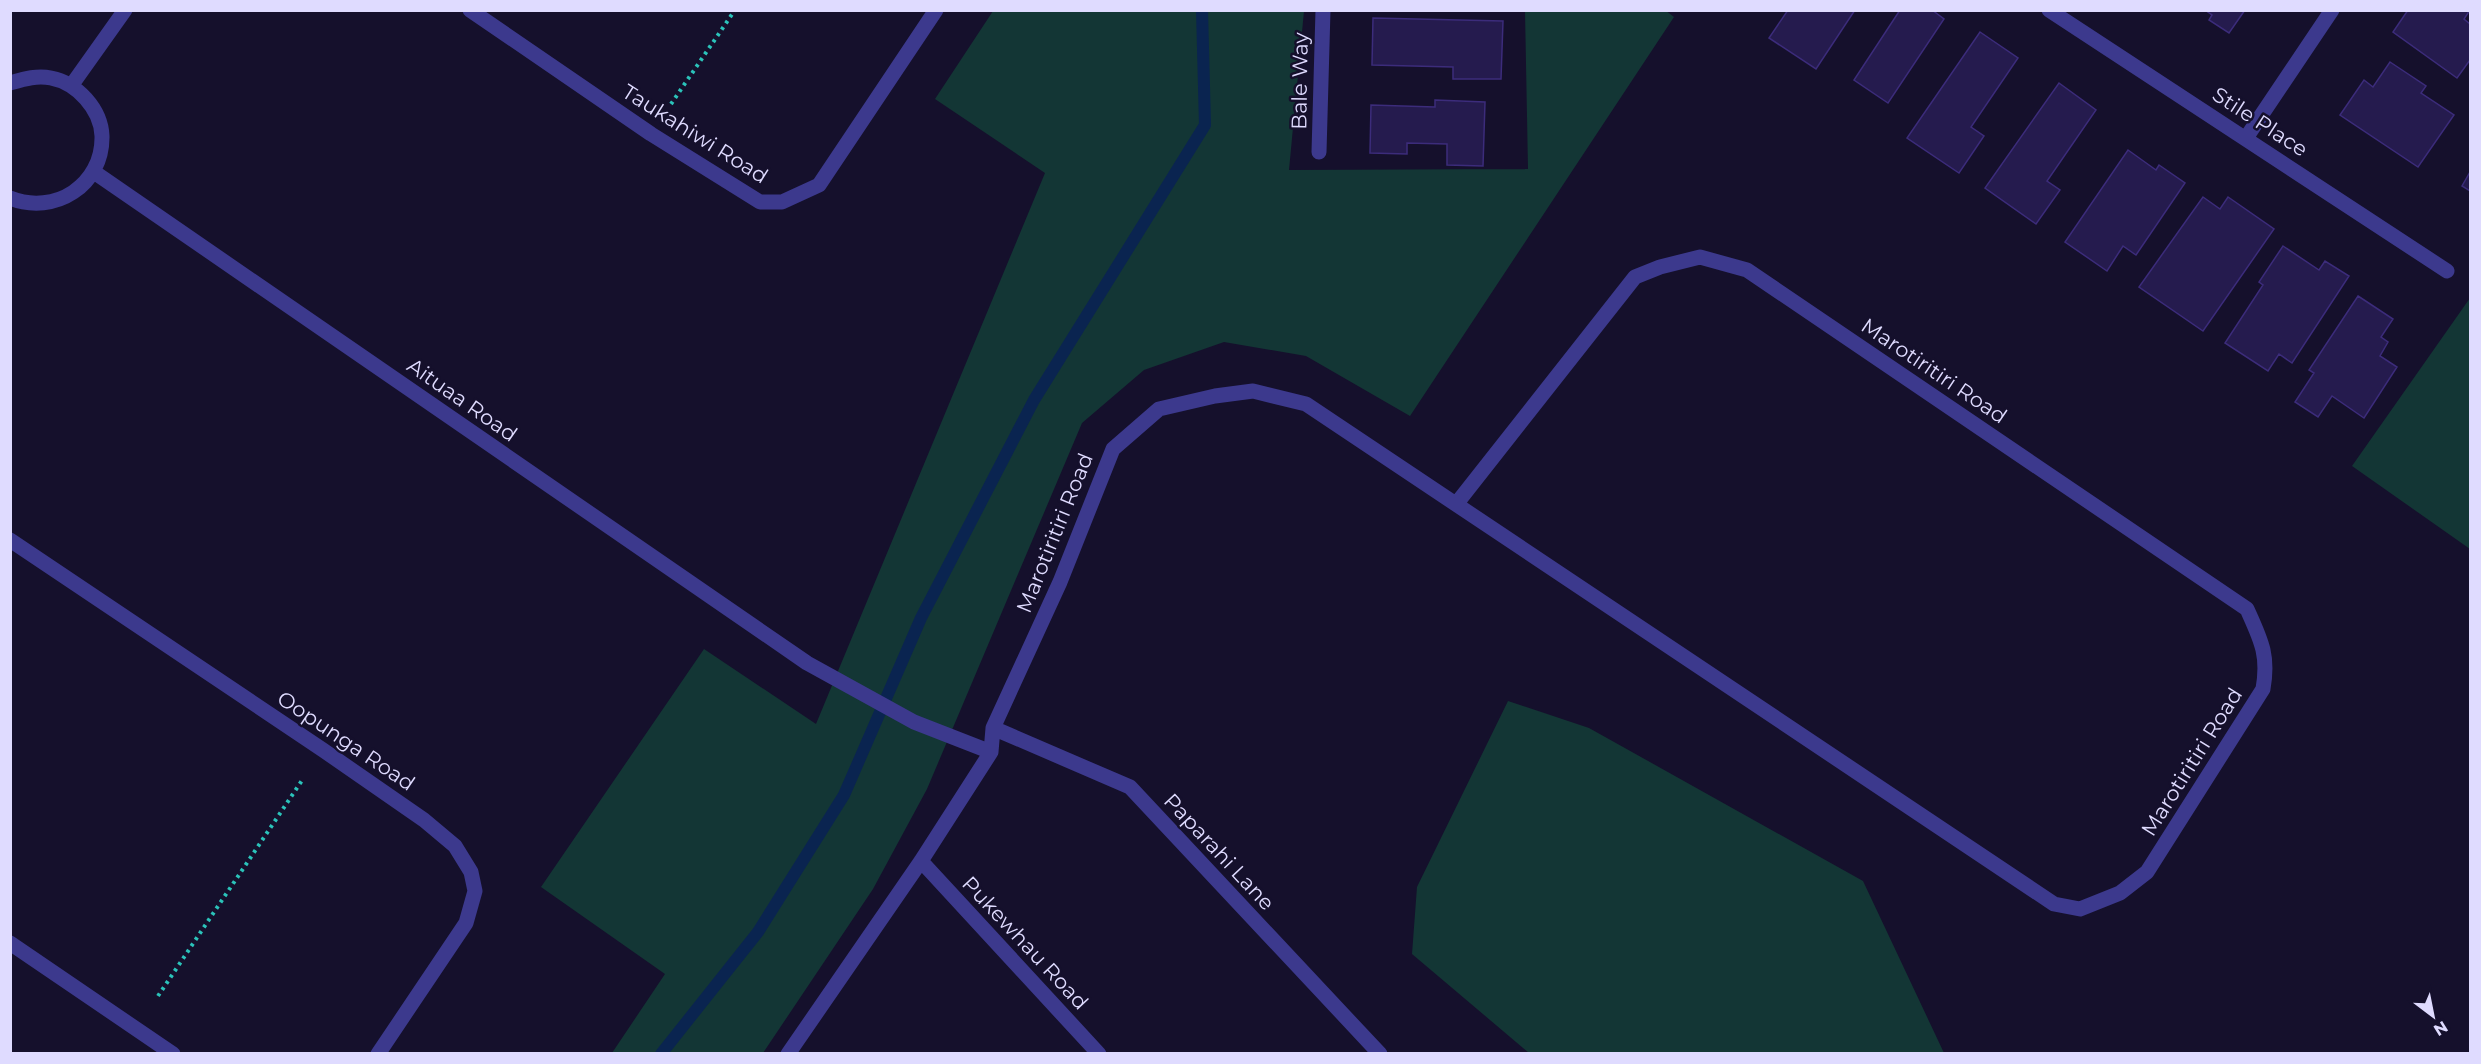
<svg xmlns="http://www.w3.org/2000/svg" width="2481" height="1064" viewBox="0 0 2481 1064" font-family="Montserrat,sans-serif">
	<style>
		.green { fill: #133635 }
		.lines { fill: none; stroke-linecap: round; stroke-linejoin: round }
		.stream { stroke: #0a2450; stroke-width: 12 }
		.building { fill: #251b4e; stroke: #3c2c7b; stroke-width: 1.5 }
		.path { stroke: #2bc3ba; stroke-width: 4; stroke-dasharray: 3 4.5; stroke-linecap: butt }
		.street { stroke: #3c398d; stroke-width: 15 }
		.labels { text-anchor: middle; stroke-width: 5; stroke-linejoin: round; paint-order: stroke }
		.street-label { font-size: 21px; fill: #dfdbff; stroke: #15102c }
	</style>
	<rect width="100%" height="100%" fill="#15102c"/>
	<path class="green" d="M1665,10l9,7 -264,399 -104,-60 -82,-14 -80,28 -62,53 -155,366 -54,100 -110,164h-151l53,-79 -124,-87 163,-238 112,75 229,-551 -110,-74 58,-88h311l-15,159 239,-1 -3,-158z
		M2470,298v251l-118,-83z
		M1508,701l81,27 274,153 81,172h-415l-117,-99 5,-67z"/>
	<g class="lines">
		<path class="stream" d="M661,1054l97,-122 86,-137 77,-177 113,-218 171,-275 -3,-115"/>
	</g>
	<path class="building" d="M1788,10h67l-39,59 -47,-31z
		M1900,10h32l12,9 -56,84 -34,-23z
		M2205,10h40l-16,23 -20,-13 3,-5z
		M2408,10h62l-6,9 6,5v36l-13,18 -64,-46z
		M1373,18l130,3 -2,58h-48v-12l-81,-2z
		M1980,32l38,26 -47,69 13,9 -25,37 -52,-35z
		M2390,62l36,24 -5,7 33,22 -36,52 -78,-52 24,-35 9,7z
		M2059,83l37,27 -49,71 13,9 -24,34 -51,-36z
		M1435,100l50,2 -2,64 -36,-1v-21l-40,-1v11l-37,-1 1,-48 64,2z
		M2128,150l28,20 3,-5 26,18 -49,72 -13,-9 -16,25 -42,-29z
		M2470,172v19l-8,-5z
		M2203,197l17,12 8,-12 46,32 -71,102 -64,-44z
		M2283,246l36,24 6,-9 24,15 -57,87 -13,-9 -11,17 -43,-28 38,-58 -4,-3z
		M2358,296l35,23 -12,18 7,5 -8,14 17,11 -33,51 -32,-22 -14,21 -23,-15 19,-29 -5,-3z"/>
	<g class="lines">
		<path class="path" d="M671,104l64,-94
			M158,996l145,-217"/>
		<path class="street" d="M470,10l181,124 109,68h22l37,-17 117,-175
			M2049,10l398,261
			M10,83c14,-4 27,-8 41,-5 26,5 50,31 51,58 1,49 -47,80 -92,62
			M71,86l54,-76
			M2246,138l86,-128
			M1319,152l4,-142
			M94,172l713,491 107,59 77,30
			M10,540l313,210 101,70 31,26 16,26 4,19 -9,32 -88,131
			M993,728l137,59 250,267
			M921,861l178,193
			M10,943l163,111
			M788,1054l133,-193 70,-109 2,-24 67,-146 53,-133 46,-40 56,-13 38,-5 53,13 748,500 26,5 40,-16 27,-21 116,-183c6,-34 -2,-49 -16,-80l-500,-339 -47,-13 -40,10 -25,10 -178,226"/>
	</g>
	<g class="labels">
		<g class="street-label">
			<text transform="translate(1300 81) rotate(-89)" y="7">Bale Way</text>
			<text transform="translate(2260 122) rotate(33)" y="7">Stile Place</text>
			<text transform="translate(695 134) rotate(32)" y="7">Taukahiwi Road</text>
			<text transform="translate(1934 371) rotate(34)" y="7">Marotiritiri Road</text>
			<text transform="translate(462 400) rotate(35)" y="7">Aituaa Road</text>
			<text transform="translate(1055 533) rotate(-68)" y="7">Marotiritiri Road</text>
			<text transform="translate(346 741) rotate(34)" y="7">Oopunga Road</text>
			<text transform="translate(2192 762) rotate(-58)" y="7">Marotiritiri Road</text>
			<text transform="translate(1219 852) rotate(47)" y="7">Paparahi Lane</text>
			<text transform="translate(1025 943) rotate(47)" y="7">Pukewhau Road</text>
		</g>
	</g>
	<rect width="2481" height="1064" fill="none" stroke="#dfdbff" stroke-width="24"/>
	<g transform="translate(2433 1016) rotate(148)" stroke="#15102c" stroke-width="4.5" paint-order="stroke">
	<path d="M0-4.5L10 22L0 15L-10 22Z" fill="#dfdbff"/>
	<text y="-9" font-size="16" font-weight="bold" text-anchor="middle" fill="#dfdbff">N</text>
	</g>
</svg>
